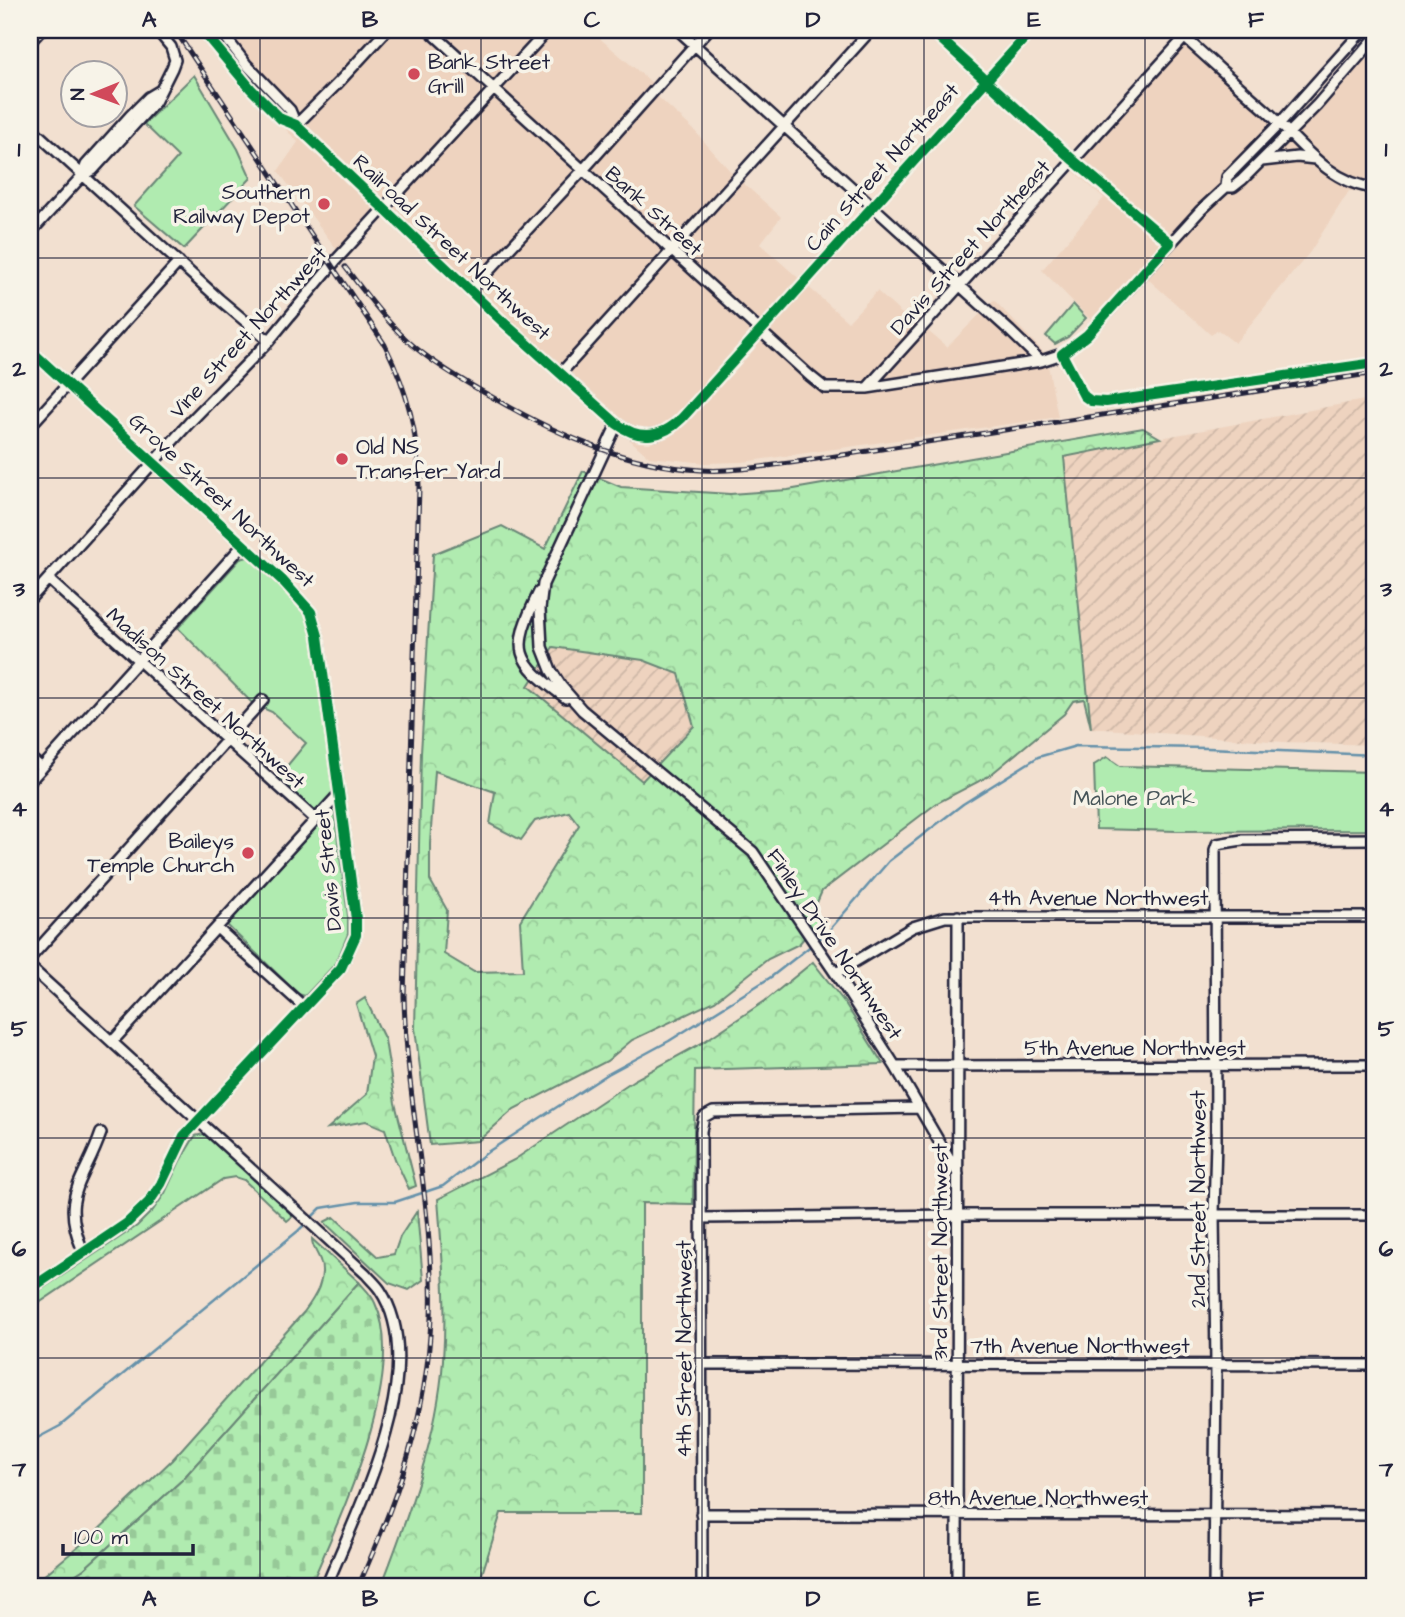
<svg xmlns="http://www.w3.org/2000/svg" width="1405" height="1617" viewBox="0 0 1405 1617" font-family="'Architects Daughter',sans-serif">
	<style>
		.built { fill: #eed3bf }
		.industrial { fill: url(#industrial-furrows) }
		.forest { fill: url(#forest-crowns); stroke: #698676; stroke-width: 2; fill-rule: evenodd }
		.cemetery { fill: url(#cemetery-stones); stroke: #698676; stroke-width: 2 }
		.green { fill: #b0ebb0; stroke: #698676; stroke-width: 2 }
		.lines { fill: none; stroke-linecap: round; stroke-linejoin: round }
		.stream { stroke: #6591aa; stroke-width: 2.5 }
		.minor-casing { stroke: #22223b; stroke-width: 14 }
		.minor { stroke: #f7f3e8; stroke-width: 9 }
		.rail-casing { stroke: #22223b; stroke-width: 5 }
		.rail { stroke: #f7f3e8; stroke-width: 2.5; stroke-dasharray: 8; stroke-linecap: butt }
		.cycleway-casing { stroke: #f7f3e8; stroke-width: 15 }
		.cycleway { stroke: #00873e; stroke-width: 10 }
		.grid { fill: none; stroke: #22223b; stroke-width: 2; stroke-opacity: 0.55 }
		.poi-dot { fill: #d1495b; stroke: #f7f3e8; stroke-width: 2.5 }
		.labels { text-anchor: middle; stroke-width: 7; stroke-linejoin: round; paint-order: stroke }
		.poi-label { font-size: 21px; fill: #22223b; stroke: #f7f3e8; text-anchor: start }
		.street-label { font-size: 21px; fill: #22223b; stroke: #f7f3e8 }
		.park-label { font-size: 21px; fill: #465458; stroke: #f7f3e8 }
		.neatline { fill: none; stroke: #22223b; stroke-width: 2.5 }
		.grid-label { font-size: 23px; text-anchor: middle; font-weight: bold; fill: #22223b }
	</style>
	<defs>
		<pattern id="industrial-furrows" width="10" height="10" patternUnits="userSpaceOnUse" patternTransform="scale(1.75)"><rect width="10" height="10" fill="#eed3bf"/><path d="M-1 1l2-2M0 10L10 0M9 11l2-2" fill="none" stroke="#ccb5a5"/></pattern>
		<pattern id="forest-crowns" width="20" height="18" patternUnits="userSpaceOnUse" patternTransform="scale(1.75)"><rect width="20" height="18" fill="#b0ebb0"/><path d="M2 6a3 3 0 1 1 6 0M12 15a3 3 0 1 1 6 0" fill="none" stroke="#97c998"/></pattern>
		<pattern id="cemetery-stones" width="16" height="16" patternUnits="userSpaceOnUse" patternTransform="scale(1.75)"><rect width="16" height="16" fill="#b0ebb0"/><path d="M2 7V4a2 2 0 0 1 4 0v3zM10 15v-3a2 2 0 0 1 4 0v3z" fill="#97c998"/></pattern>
	</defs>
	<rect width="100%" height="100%" fill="#f2e0d0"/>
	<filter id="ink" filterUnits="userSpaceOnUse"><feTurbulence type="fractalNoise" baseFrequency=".0143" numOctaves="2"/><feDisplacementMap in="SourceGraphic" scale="14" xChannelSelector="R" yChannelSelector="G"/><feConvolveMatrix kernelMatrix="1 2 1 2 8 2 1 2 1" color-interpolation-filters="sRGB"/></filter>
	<g filter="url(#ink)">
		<path class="built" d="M198,30h392l61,52 7,15 35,32 39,44 49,44 -21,27 88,78 29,-31 39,36 13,5 18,15 47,-47 52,55 12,62 -315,45 -38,1 -56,-6 -266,-239 -39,41 -66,-88 20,-29 -80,-83z
			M1177,40l114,99 84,-92v144h-26l-39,61 -75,91 -17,-13 -7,5 -71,-63 -46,51 -52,-53 62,-72 -39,-34z"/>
		<path class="industrial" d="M1375,398v347l-91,-3 -193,-14 -27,-272z
			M553,647l90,13 36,14 15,52 -52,56 -114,-96z"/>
		<path class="forest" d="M1143,428l17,10 -96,19 27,271 -7,-29 -11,2 -9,13 -75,62 -52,27 -115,88 -7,16 3,15 -19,22 -31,15 -53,42 -83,39 -25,21 -93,48 -36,32 -48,4 -15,-116 6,-276 12,-199 69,-28 43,23 38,-78 38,16 109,7 58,-4zM553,647l90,13 36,14 15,52 -52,55 -114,-95zM435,771l60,21 -5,32 31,16 14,-19 34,-9 10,13 -59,96 3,50 -49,1 -30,-18 3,-44 -17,-30v-36z
			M813,962l32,41 38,61 -188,6 -2,134 -51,-1v310h-141l-23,74h-97c27,-70 57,-152 62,-227 4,-54 -1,-107 -5,-161l76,-39 120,-80 68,-37 63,-42z
			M365,998l20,42 10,63 21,83 -7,3 -14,-30 -10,-30 -19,-8 -38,7 39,-34 5,-38 -16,-52z
			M417,1211l6,69 -14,10 -20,-7 -65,-61 10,-5 44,40 16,-3 6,-17z
			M312,1239l47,43 -177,198 -98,89 -28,18h-26l65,-54 77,-73 132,-148c11,-15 23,-33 16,-52 -3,-8 -8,-13 -8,-21z"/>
		<path class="cemetery" d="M359,1282c5,6 13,13 16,21 34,71 -36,216 -65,284h-254l28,-18 98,-89z"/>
		<path class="green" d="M194,75l44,74 13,29 -67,71 -50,-43 44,-49 -34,-33z
			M1073,304l13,14 -18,19 -13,7 -9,-8z
			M248,557l52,48 12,19 21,169 -18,20 -38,-35 29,-35 -34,-31 -19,-8 -75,-76 62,-69z
			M1107,757l13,9 255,6v58l-198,1 -81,-2 -2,-64z
			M330,812h4l14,104v18l-12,29 -31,33 -7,-2 -71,-69z
			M204,1134l89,82 -6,5 -43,-41 -9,-3 -12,2 -193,130v-12l107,-71 16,-16 12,-17 15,-32 15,-25z"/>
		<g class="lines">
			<path class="stream" d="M30,1442l30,-16 238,-195 23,-23 37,-6h37l48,-16 46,-35 119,-77 61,-33 102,-64 55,-43 63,-73 74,-57 75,-47 38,-11 132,2 167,7"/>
			<defs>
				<path id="minor" d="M202,30l49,59 30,30 15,6 207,197 114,102c23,17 45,14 65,-6l350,-388
					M220,30l26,34 44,46 6,15
					M429,30l381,346 15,12h42l174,-27 21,-7 25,-19 113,-124 26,-24h7l9,-7 75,-75 58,-67
					M678,30l332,301 31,30
					M931,30l142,130 97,83
					M1176,30c31,27 61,55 92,82 31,29 61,72 107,76
					M30,42l11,-12
					M296,125l42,-42 49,-53
					M30,127l189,172 50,42
					M1262,161l35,-4 18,2
					M82,176l4,-11 44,-49 19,-19 10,-6
					M1226,187l1,-10 53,-54 83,-93
					M30,233l52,-57 11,-6 62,-68 17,-34 3,-8 -4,-13 -14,-17
					M470,291l113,-121 125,-140
					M30,350l253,231 28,31 7,24 38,283v16l-15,33 -157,168 -23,48 -12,18 -23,22 -96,65
					M561,373l310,-343
					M867,388l318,-351
					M617,424l-74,160 -3,25 2,38 9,23 10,16 21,24 171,142 93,137 49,77 63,108
					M30,426l149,-164
					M48,579l267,240
					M539,592c-29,59 -25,68 27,106
					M30,599l159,-176 80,-82 68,-82 211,-229
					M30,758l12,10
					M30,781l213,-236
					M217,928l86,78
					M30,958l233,-258
					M30,967l336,307c4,5 10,10 14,16 52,78 -23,221 -54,297
					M836,973l77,-46 32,-10h430
					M112,1042l227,-248
					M895,1066l480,-1
					M701,1218l256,-3h418
					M83,1251c-24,-56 1,-68 18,-118
					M701,1364l674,1
					M701,1514l674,1
					M702,1587l-1,-456 3,-14 9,-5 207,-4
					M957,1587l1,-671
					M1214,1587l2,-223 -2,-150 2,-74 -1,-290 2,-6 25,-4 133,-1"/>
			</defs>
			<use href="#minor" class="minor-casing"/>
			<use href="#minor" class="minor"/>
			<defs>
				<path id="rail" d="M175,30l210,315c24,49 33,88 34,142l-15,509c2,108 31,216 27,322 -4,100 -33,179 -73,269
					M345,267c22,28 43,58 71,81 23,19 49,34 76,49 65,38 133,68 209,73 32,2 65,-4 96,-8l578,-89"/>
			</defs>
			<use href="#rail" class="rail-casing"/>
			<use href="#rail" class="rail"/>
			<defs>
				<path id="cycleway" d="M202,30l49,59 30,30 15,6 207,197 114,102c23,17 45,14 65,-6l350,-388
					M931,30l142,130 97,83 -83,92 -25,19 22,42 7,5 15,1 269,-39
					M30,350l253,231 28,31 7,24 38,283v16l-15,33 -157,168 -23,48 -12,18 -23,22 -96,65"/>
			</defs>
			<use href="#cycleway" class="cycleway-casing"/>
			<use href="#cycleway" class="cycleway"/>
		</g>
	</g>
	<path class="grid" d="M260,30v1557M481,30v1557M702,30v1557M924,30v1557M1145,30v1557M30,258h1345M30,478h1345M30,698h1345M30,918h1345M30,1138h1345M30,1358h1345"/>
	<g class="poi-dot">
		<circle cx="414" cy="74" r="7"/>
		<circle cx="324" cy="204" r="7"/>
		<circle cx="342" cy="459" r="7"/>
		<circle cx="248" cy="853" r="7"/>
	</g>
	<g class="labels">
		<g class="poi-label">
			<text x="428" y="69">Bank Street<tspan x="428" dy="24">Grill</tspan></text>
			<text x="310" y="199" text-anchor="end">Southern<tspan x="310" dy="24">Railway Depot</tspan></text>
			<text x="356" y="454">Old NS<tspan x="356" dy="24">Transfer Yard</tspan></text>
			<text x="234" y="848" text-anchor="end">Baileys<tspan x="234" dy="24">Temple Church</tspan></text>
		</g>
		<g class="street-label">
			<text transform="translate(882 167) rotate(-48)" y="7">Cain Street Northeast</text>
			<text transform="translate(654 211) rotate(42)" y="7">Bank Street</text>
			<text transform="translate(452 247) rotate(43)" y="7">Railroad Street Northwest</text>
			<text transform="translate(970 247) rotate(-48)" y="7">Davis Street Northeast</text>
			<text transform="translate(248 332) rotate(-48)" y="7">Vine Street Northwest</text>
			<text transform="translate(222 500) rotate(43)" y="7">Grove Street Northwest</text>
			<text transform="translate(206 698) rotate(42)" y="7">Madison Street Northwest</text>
			<text transform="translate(328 870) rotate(-96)" y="7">Davis Street</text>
			<text x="1098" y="905">4th Avenue Northwest</text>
			<text transform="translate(835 944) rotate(56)" y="7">Finley Drive Northwest</text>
			<text x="1135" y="1055">5th Avenue Northwest</text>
			<text transform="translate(1198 1199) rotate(-90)" y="7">2nd Street Northwest</text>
			<text transform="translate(940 1252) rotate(-90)" y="7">3rd Street Northwest</text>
			<text x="1080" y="1353">7th Avenue Northwest</text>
			<text transform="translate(684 1349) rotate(-90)" y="7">4th Street Northwest</text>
			<text x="1038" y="1505">8th Avenue Northwest</text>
		</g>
		<g class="park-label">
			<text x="1134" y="805">Malone Park</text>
		</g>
	</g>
	<rect width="1405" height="1617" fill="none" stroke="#f7f3e8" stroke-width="77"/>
	<g transform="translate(94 94) rotate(269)"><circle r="33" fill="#f7f3e8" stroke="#a29fa3" stroke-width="2"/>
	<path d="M0-5L12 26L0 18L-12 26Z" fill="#d1495b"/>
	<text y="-10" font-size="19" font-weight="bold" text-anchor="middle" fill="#22223b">N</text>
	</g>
	<path d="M63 1544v10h130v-10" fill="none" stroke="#22223b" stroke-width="3.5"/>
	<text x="74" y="1544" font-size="21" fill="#22223b" stroke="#f7f3e8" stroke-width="5" paint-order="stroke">100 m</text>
	<rect x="38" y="38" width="1328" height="1540" class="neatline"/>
	<g class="grid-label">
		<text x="149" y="27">A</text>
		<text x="370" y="27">B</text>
		<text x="592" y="27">C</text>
		<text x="813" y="27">D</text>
		<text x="1034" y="27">E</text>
		<text x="1256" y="27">F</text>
		<text x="19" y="156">1</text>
		<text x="1386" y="156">1</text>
		<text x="19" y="376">2</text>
		<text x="1386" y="376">2</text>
		<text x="19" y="596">3</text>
		<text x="1386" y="596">3</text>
		<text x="19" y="816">4</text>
		<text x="1386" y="816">4</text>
		<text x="19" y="1036">5</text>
		<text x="1386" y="1036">5</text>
		<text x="19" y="1256">6</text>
		<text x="1386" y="1256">6</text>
		<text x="19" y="1476">7</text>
		<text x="1386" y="1476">7</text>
		<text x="149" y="1606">A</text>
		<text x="370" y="1606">B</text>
		<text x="592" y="1606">C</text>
		<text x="813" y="1606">D</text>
		<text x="1034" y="1606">E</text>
		<text x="1256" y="1606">F</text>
	</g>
</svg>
